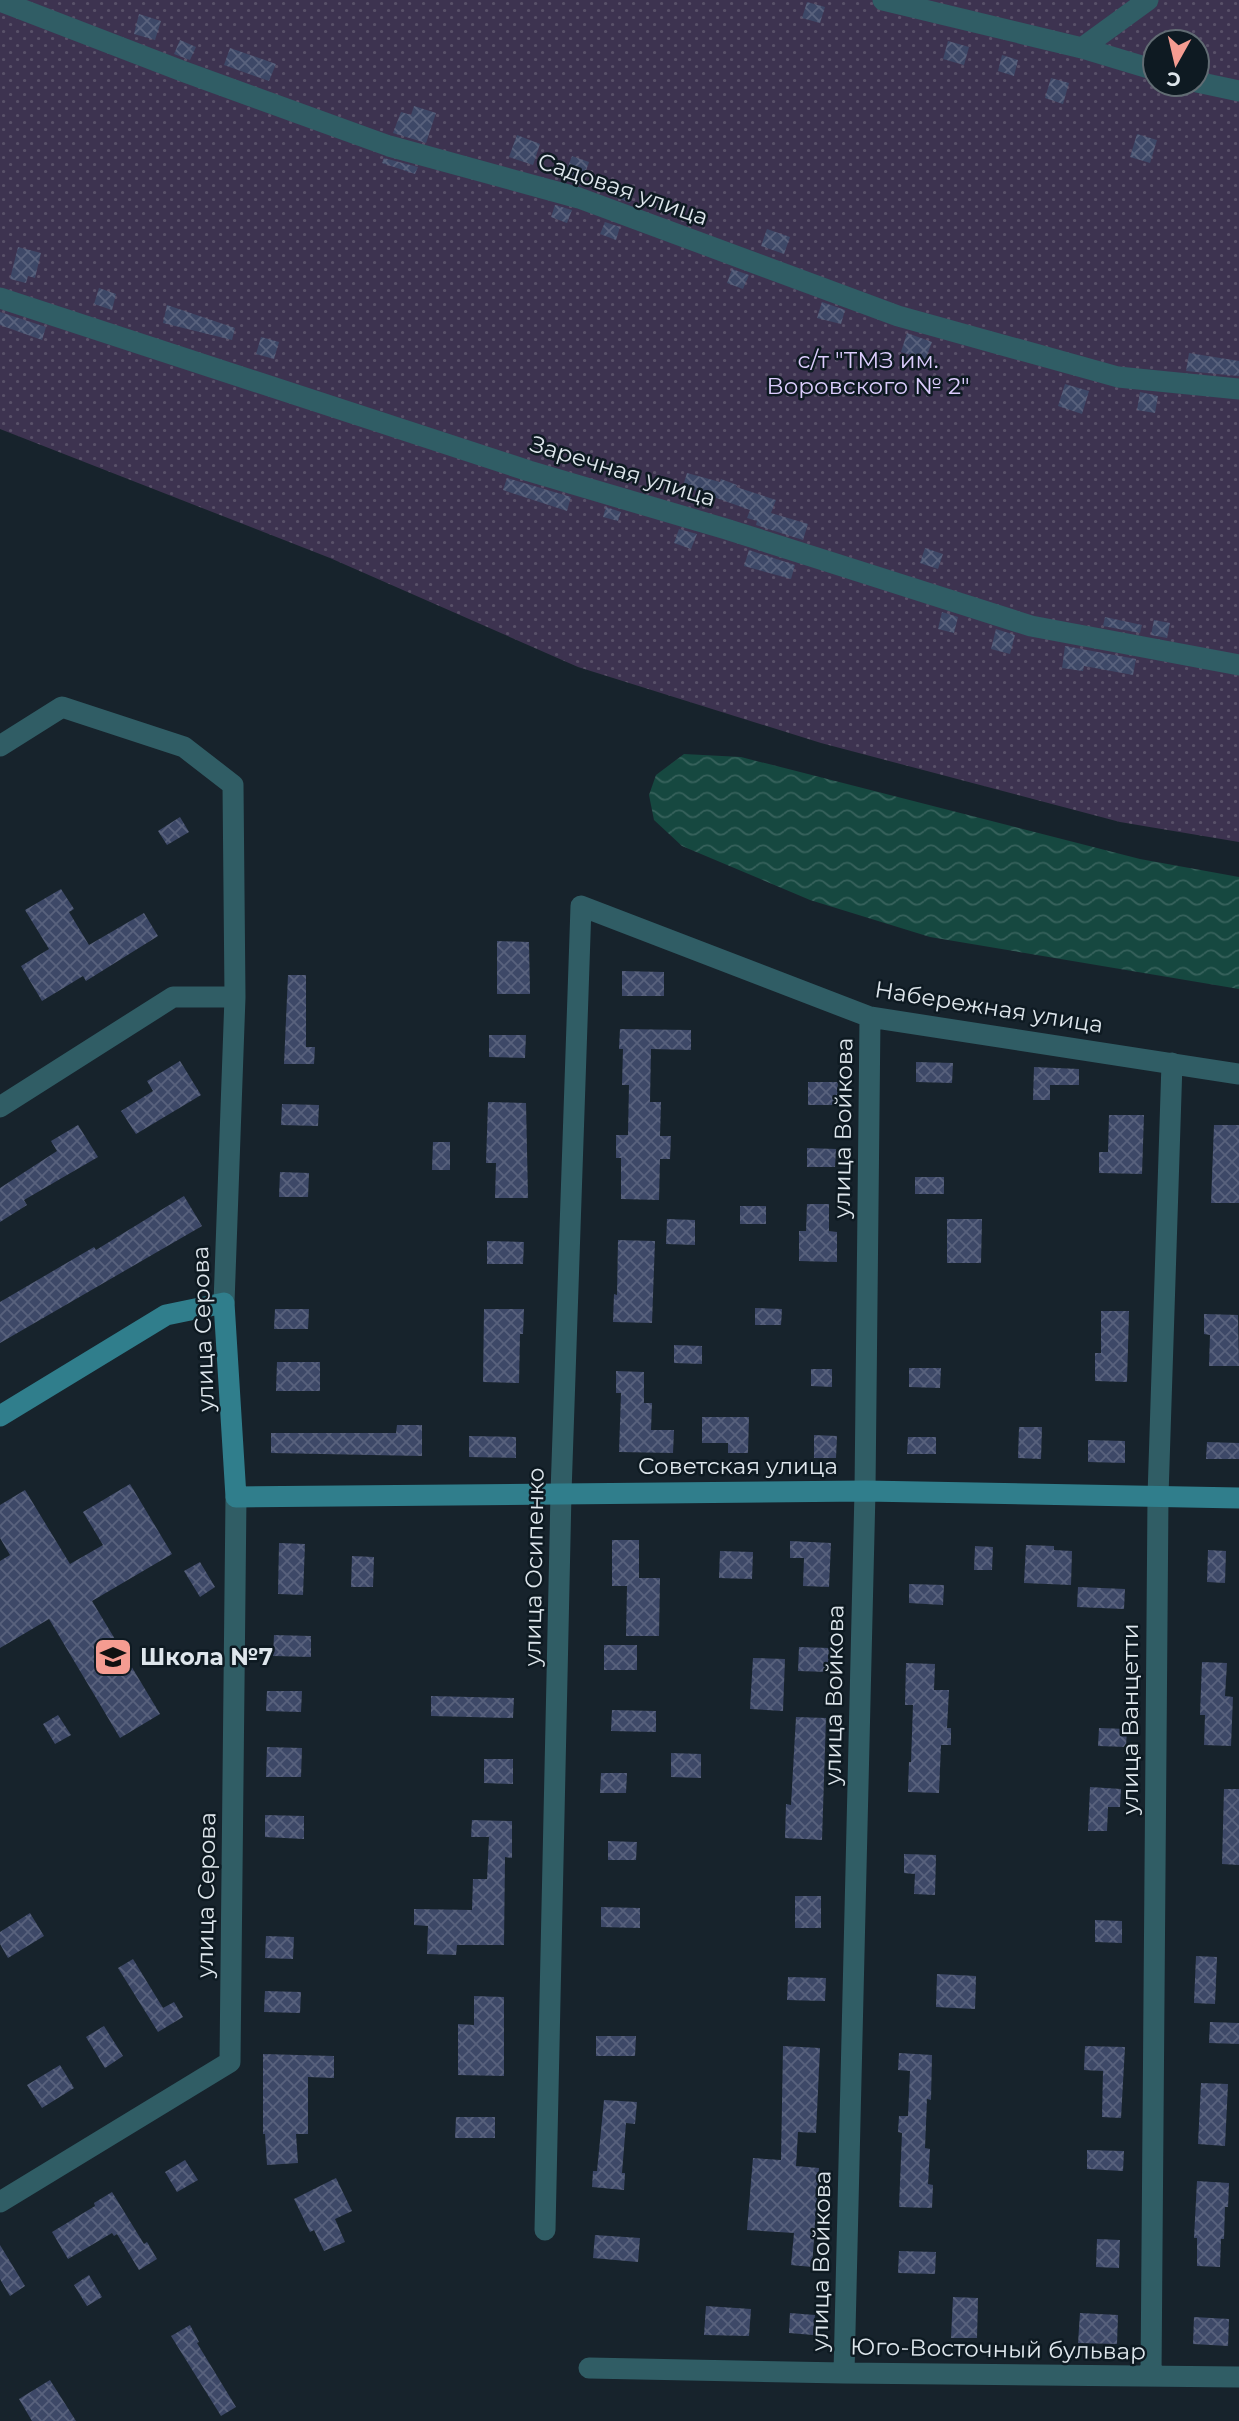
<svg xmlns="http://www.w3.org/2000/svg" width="1239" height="2421" viewBox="0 0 1239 2421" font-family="Montserrat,sans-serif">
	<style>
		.park { fill: url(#park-dots); fill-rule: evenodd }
		.water { fill: url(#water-waves) }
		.building { fill: url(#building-cross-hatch) }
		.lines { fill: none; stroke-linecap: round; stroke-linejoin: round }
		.street { stroke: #305d65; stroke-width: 21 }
		.secondary { stroke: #307e8c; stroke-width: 21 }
		.labels { text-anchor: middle; stroke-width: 5; stroke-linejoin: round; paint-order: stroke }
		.street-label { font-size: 23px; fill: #dee6ec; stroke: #0e1a22 }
		.park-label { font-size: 23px; fill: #dccdfd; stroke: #0e1a22 }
		.poi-label { font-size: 23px; font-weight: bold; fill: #dee6ec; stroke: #0e1a22; text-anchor: start }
	</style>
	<defs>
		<pattern id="park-dots" width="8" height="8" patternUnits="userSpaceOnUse" patternTransform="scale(1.75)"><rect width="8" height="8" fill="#3d3350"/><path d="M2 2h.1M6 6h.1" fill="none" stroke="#595169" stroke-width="1.8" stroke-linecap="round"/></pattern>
		<pattern id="water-waves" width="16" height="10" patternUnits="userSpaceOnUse" patternTransform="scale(1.75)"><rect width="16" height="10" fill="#164840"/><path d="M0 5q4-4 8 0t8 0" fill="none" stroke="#37625c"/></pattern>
		<pattern id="building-cross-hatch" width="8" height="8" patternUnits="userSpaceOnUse" patternTransform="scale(1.75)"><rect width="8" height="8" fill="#3d4867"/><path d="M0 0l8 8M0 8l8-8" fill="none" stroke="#59627d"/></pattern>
	</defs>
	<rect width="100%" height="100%" fill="#17232c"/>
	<path class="park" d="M0,0h1239v842l-119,-20 -299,-79 -243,-76 -248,-109 -330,-129zM1155,42h42v42h-42z"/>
	<path class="water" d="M684,754l57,3 399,102 99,18v112l-309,-52 -120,-37 -128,-54 -28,-26 -5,-25 7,-20z"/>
	<path class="building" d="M807,2l18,5 -5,16 -18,-5z
		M139,14l22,7 -6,19 -21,-6z
		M180,40l16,7 -6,13 -16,-6z
		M948,41l21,6 -5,18 -21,-6z
		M230,48l46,16 -7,17 -45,-16z
		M1002,55l16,5 -4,16 -16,-5z
		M1051,78l18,5 -6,21 -18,-6z
		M414,106l22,7 -10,30 -33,-10 8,-21 10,3z
		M1137,134l20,6 -7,23 -20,-6z
		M517,135l23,9 -7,21 -24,-8z
		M572,156l17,6 -8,23 -18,-5z
		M384,158l34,9 -3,7 -33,-11z
		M619,187l15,6 -4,10 -15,-6z
		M555,205l17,5 -5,13 -16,-6z
		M605,222l15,5 -4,13 -16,-6z
		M767,229l23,8 -6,17 -23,-8z
		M18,247l23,6 -6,25 -7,-2 -2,7 -16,-4z
		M732,269l17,6 -6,14 -16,-6z
		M99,288l17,6 -4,16 -18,-6z
		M822,302l23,8 -4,14 -24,-6z
		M167,305l68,23 -3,12 -69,-17z
		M0,312l46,15 -4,13 -42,-15z
		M907,333l25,9 -7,18 -24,-8z
		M261,337l18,5 -5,17 -18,-5z
		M1189,353l50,8v15l-53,-5z
		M1065,384l24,7 -7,23 -24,-8z
		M1140,392l18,4 -3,17 -18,-3z
		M687,473l33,9 1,-3 16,6 -1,2 40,13 -5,13 37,11 -5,16 -47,-15 1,-4 -10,-3 3,-8 -67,-24z
		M507,478l64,19 -4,14 -64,-21z
		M606,507l15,5 -3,9 -15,-4z
		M679,529l18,5 -6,15 -17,-6z
		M925,548l18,6 -5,15 -18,-6z
		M749,550l46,15 -4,14 -47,-13z
		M942,612l16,5 -4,16 -16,-4z
		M1105,617l37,8 -2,8 -37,-7z
		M1154,620l16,3 -3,15 -16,-3z
		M996,629l19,6 -5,19 -19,-5z
		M1065,646l71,13 -3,16 -49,-9 -1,5 -21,-3z
		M180,817l9,15 -22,13 -9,-14z
		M61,889l13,20 -5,3 20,33 55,-32 14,23 -72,45 -3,-5 -41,25 -21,-35 28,-17 -24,-39z
		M497,941l32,1 1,52h-33z
		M622,971l42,1v24h-42z
		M288,975h18v72h9l-1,17h-30z
		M620,1029l71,1v20l-40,-1 -1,53h11l-1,34h11l-1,23h-10l-1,41 -38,-1v-41h-5v-23h12l1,-50h-7l1,-36h-4z
		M489,1035h37l-1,23 -36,-1z
		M180,1061l21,34 -65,39 -15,-23 32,-20 -6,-10z
		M916,1062l37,1 -1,20 -36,-1z
		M1034,1067l45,2v16h-29v15h-17z
		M808,1082h30l-1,23h-29z
		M488,1102l38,1 2,95h-33l1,-35h-10z
		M282,1104l37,1 -1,21 -37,-1z
		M1109,1115h35l-2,59 -43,-1v-21h9z
		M78,1125l20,32 -74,43 3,5 -27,17v-34l57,-37 -6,-10z
		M1214,1125h25v78h-28z
		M433,1142h17v28h-18z
		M807,1148l29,1 -1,18h-28z
		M280,1172l29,1 -1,24h-29z
		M915,1177h29v17h-29z
		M184,1196l18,30 -202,117v-41l94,-55 2,3z
		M807,1204h22v27l8,1v30l-38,-1v-30h7z
		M740,1206h26v18h-26z
		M667,1219l28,1v25l-29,-1z
		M947,1219h35l-1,44h-34z
		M618,1240l37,1 -3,82 -39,-1 1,-28 3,1z
		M487,1241l37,1 -1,22h-36z
		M755,1308l27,1 -1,16h-26z
		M275,1309h34l-1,20h-34z
		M484,1309h40l-1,25h-3l-1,49 -36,-1z
		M1101,1311h28l-2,71 -32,-1v-28h6z
		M1204,1314l34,1 1,51h-30l1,-31 -6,-1z
		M674,1345l28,1v18l-28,-1z
		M277,1362h43v29h-44z
		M909,1368h32l-1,20 -31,-1z
		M811,1369h21v18l-21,-1z
		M616,1371l28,1v31h8l-1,27h23l-1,23 -54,-1 2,-59h-5z
		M702,1417h47l-1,36h-20v-10h-26z
		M397,1425h25v31l-151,-3v-20h125z
		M1019,1427h23l-1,32 -23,-1z
		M814,1435l23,1 -1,22h-22z
		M469,1436l47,1v21l-47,-1z
		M908,1437h28v17h-29z
		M1088,1440l37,1v22l-37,-1z
		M1207,1442l32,1v16h-33z
		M130,1484l42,70 -80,47 68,113 -40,24 -71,-119 -49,29v-87l10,-6 -10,-17v-33l25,-15 45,74 33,-19 -20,-33z
		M612,1540h27v38h21l-1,58h-33l1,-50h-15z
		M790,1541l41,2 -2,44 -26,-1 1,-28h-14z
		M279,1543l26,1 -2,51 -25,-1z
		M1026,1545l28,1v4l18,1 -1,34 -47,-2z
		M975,1546l18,1 -1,23h-18z
		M1208,1550l18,1 -1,32 -18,-1z
		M720,1551l33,1 -1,27 -33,-1z
		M352,1556l22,1 -1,30h-22z
		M200,1562l15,25 -15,10 -16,-26z
		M909,1584l35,1 -1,20 -34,-2z
		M1078,1587l47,2 -1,20 -47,-2z
		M274,1635l37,1v21l-38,-1z
		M604,1645h33v25h-33z
		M799,1647l30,1 -1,24 -30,-1z
		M753,1658l32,1 -2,52 -33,-2z
		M1202,1662l25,1 -2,33 8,1 -2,49 -27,-1 1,-30h-5z
		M906,1663l29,1 -1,26h15l-2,38h4v17h-10l-2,48 -31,-1 1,-30h2l2,-57h-8z
		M267,1691h35l-1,21 -35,-1z
		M431,1696l83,2 -1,20 -82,-2z
		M612,1710l44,1v21l-45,-1z
		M58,1715l13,20 -16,9 -12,-20z
		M796,1717l30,1 -4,122 -37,-2 1,-34 5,1z
		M1099,1728l28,1 -1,18 -28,-1z
		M267,1747l35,1 -1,29h-35z
		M671,1753l30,1v24l-30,-1z
		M484,1759h29v25l-29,-1z
		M601,1773h26l-1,20h-26z
		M1090,1787l31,2 -1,18h-12l-1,24h-19z
		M1224,1789h15v76l-17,-1z
		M265,1815l39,1v23l-39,-2z
		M472,1820l40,1v37l-7,-1 -1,88h-47l-1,10 -29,-1 1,-28 -14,-1v-16l58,1 1,-31h14l2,-42h-18z
		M608,1841l29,1 -1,18h-28z
		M904,1854l32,1 -1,40 -21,-1 1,-20 -11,-1z
		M795,1896h26v32h-26z
		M601,1907l39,1v20l-39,-1z
		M30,1913l14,23 -36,22 -8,-14v-12z
		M1095,1920l27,1v22l-27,-1z
		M266,1936l28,1 -1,22 -28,-1z
		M1196,1956l21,1 -2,47 -21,-1z
		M133,1959l30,49 11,-6 9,15 -25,15 -40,-64z
		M937,1974l39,2 -1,33 -39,-2z
		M788,1977l38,1 -1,23 -38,-1z
		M265,1991l36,1 -1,21 -36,-1z
		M474,1996l30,1v79l-46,-1v-51l16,1z
		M1210,2022l29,1v21l-30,-1z
		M104,2026l19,30 -18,12 -19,-31z
		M596,2036h40l-1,20h-39z
		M783,2046l37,2 -4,85 -18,-1 -2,34 23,2 -7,99 -21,-2 3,-32 -47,-3 6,-72 28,2z
		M1085,2046l40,1 -4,71 -19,-1 1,-46 -19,-1z
		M899,2053l33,2 -1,45 -4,-1 -2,49 5,1 -2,35 5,1 -1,23 -33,-1 3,-74 -4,-1 1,-16h9l2,-45 -12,-1z
		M263,2054l71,2v22l-26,-1v57h-12l2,29 -31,2 -2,-31h-2z
		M60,2065l14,23 -32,20 -15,-23z
		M1201,2083l27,1 -3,62 -27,-2z
		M604,2100l33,2 -2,22 -9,-1 -4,50h3l-1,17 -32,-3 1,-16h4z
		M456,2117h39v21h-40z
		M1087,2150l37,1 -1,20 -36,-2z
		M185,2160l13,20 -21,12 -12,-20z
		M336,2178l16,33 -17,8 10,23 -21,9 -10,-21 -4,2 -16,-33z
		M1197,2181l32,2 -1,24h-3l-1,32h-3l-1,28 -23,-1v-28h-3z
		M112,2192l32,52 3,-2 10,17 -18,11 -22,-36 -3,2 -2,-3 -44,26 -16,-27 43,-26 -1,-3z
		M595,2235l45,3 -2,24 -45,-4z
		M1097,2239l23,1 -1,28 -23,-1z
		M0,2245l25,41 -15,10 -10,-17z
		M899,2251l37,1 -1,22 -37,-1z
		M89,2275l13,22 -15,9 -13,-21z
		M953,2297l25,1 -1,40h-26z
		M706,2306l45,3 -2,27 -45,-1z
		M790,2313l25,2 -2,20 -24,-2z
		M1080,2313l38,2 -1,29 -39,-1z
		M1194,2317l35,2 -1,27 -35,-2z
		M190,2325l9,17 -2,1 39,64 -15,9 -50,-80z
		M50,2380l26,41h-44l-13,-22z"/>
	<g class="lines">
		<path class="street" d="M883,0l199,48 73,22
			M0,1l182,70 207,75 190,52 319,118 220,61 121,12
			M1082,48l66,-48
			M1197,82l42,9
			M0,298l529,173 197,58 305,97 208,39
			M0,746l62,-39 122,40 49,38 2,212 -11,306
			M0,1107l173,-110h62
			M0,2202l230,-140 6,-565
			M545,2230l16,-737 20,-587 289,111 369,57
			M589,2368l255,5 395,4
			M844,2373l21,-882 5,-474
			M1151,2376l7,-880 14,-433"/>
		<path class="secondary" d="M0,1416l166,-101 58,-12 12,194 629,-6 374,7"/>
	</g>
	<defs>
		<symbol id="school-square" viewBox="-11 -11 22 22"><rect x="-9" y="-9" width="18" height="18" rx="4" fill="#f59c91" stroke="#0e1a22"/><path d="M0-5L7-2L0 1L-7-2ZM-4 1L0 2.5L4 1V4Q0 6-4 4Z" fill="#111"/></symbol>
	</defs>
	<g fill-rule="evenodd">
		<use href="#school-square" x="91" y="1635" width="44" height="44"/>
	</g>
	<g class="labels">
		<g class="street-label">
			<text transform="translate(623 189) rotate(19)" y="8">Садовая улица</text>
			<text transform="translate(623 471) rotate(17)" y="8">Заречная улица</text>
			<text transform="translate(989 1007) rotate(9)" y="8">Набережная улица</text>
			<text transform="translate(843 1128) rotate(-89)" y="8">улица Войкова</text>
			<text transform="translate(203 1329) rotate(-92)" y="8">улица Серова</text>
			<text x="738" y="1474">Советская улица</text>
			<text transform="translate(534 1567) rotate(-89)" y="8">улица Осипенко</text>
			<text transform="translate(834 1695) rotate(-89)" y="8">улица Войкова</text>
			<text transform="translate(1130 1719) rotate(-90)" y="8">улица Ванцетти</text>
			<text transform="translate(206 1895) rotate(-89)" y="8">улица Серова</text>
			<text transform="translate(821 2261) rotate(-89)" y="8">улица Войкова</text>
			<text transform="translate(998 2349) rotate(1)" y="8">Юго-Восточный бульвар</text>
		</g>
		<g class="park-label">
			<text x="868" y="368">с/т "ТМЗ им.<tspan x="868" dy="26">Воровского № 2"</tspan></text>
		</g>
		<g class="poi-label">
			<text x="140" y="1665">Школа №7</text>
		</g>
	</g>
	<g transform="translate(1176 63) rotate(188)"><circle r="33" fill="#0e1a22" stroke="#616c73" stroke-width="2"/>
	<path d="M0-5L12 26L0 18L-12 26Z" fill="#f59c91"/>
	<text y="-10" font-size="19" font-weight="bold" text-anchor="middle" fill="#dee6ec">С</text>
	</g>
</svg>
